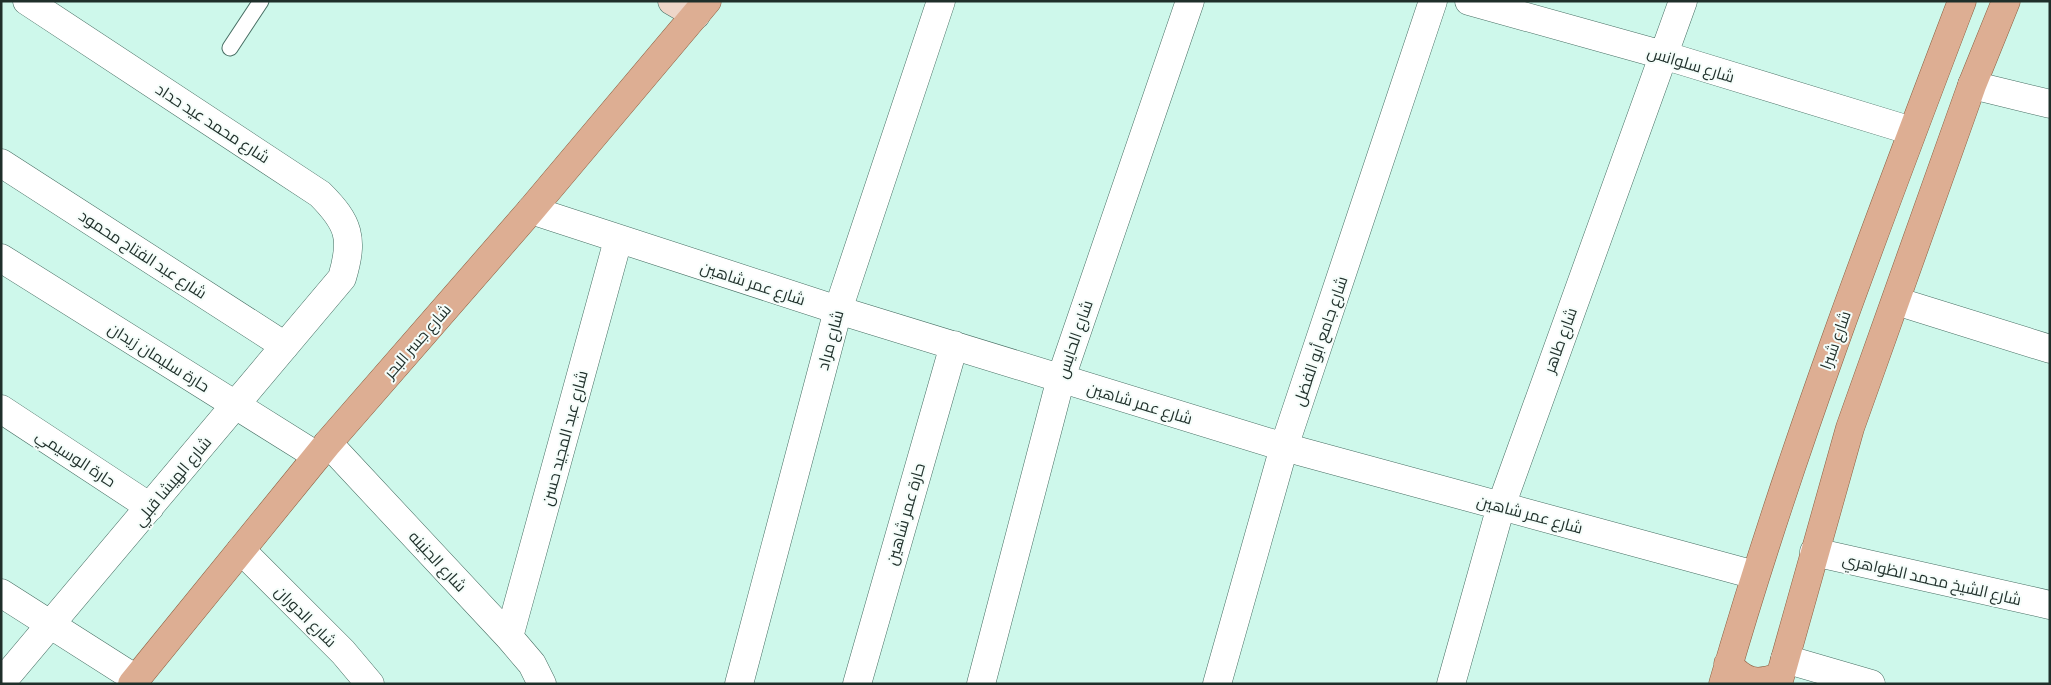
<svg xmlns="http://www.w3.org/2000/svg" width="2051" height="685" viewBox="0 0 2051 685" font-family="'Source Sans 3',Cairo,sans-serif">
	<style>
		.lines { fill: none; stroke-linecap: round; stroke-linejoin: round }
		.lane-casing { stroke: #476e63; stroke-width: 17 }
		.street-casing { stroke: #476e63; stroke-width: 29 }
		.secondary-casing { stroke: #476e63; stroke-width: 29 }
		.primary-casing { stroke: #8c5e3f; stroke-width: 29 }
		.lane { stroke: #fff; stroke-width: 15 }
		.street { stroke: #fff; stroke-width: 28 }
		.secondary { stroke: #eed6c9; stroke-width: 28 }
		.primary { stroke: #ddae93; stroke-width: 28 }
		.labels { text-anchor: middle; stroke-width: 4; stroke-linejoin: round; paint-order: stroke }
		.street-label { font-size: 16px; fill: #1f2f2a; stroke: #f5fdfa }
	</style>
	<rect width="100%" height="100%" fill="#cef8eb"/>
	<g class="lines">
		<defs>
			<path id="lane" d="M230,48l31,-47"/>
			<path id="street" d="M1469,1l194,54 249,76
				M1972,85l78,19
				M1,163l284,183
				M531,210l307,100 446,137 471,128
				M1,258l316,198
				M1896,301l154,48
				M1,409l149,98
				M328,443l181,194 23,27 10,20
				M241,550l102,102 27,32
				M1814,552l236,53
				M1,593l135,86
				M509,637l109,-397
				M1785,659l86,25
				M1,683l341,-405c12,-40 7,-55 -22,-84l-293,-193
				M739,684l99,-374 103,-309
				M857,684l97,-339
				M981,684l80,-306 129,-377
				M1217,684l67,-237 149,-446
				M1451,684l50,-178 182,-505"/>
			<path id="secondary" d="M672,1l24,14"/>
			<path id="primary" d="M1728,664c17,19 28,21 51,13
				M132,684l196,-241 203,-233 176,-209
				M1723,684c67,-232 153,-457 239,-683
				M1778,684l72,-256 122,-343 34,-84"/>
		</defs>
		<use href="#lane" class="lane-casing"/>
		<use href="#street" class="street-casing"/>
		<use href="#secondary" class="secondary-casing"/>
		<use href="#primary" class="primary-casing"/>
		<use href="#lane" class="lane"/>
		<use href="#street" class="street"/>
		<use href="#secondary" class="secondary"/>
		<use href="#primary" class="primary"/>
	</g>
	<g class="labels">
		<g class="street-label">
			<text transform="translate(1691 64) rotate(17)" y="6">شارع سلوانس</text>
			<text transform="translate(213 123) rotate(33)" y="6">شارع محمد عيد حداد</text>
			<text transform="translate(143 254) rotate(33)" y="6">شارع عبد الفتاح محمود</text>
			<text transform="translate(753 283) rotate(18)" y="6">شارع عمر شاهين</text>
			<text transform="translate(1074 339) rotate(-71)" y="6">شارع الحايس</text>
			<text transform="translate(830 340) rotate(-75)" y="6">شارع مراد</text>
			<text transform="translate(1560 340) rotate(-70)" y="6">شارع طاهر</text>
			<text transform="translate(1835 340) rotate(-70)" y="6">شارع شبرا</text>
			<text transform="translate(417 341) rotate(-49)" y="6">شارع جسر البحر</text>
			<text transform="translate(1320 341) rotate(-71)" y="6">شارع جامع أبو الفضل</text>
			<text transform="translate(159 357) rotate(32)" y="6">حارة سليمان زيدان</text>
			<text transform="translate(1140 403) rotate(17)" y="6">شارع عمر شاهين</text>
			<text transform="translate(564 438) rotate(-75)" y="6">شارع عبد المجيد حسن</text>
			<text transform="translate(76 458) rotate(33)" y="6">حارة الوسيمي</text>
			<text transform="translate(172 481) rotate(-50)" y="6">شارع الهيشا قبلي</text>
			<text transform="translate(905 514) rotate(-74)" y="6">حارة عمر شاهين</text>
			<text transform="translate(1530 514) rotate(15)" y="6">شارع عمر شاهين</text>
			<text transform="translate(438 561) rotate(47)" y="6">شارع الجنينه</text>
			<text transform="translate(1932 579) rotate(13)" y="6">شارع الشيخ محمد الظواهري</text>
			<text transform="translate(306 616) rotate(45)" y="6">شارع الدوران</text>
		</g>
	</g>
	<rect width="2051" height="685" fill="none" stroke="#1f2f2a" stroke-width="5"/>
</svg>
